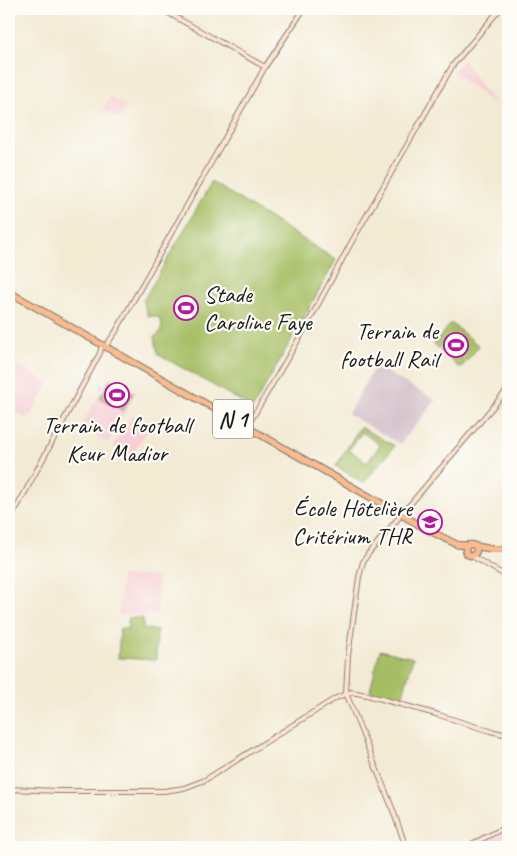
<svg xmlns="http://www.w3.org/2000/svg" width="517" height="856" viewBox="0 0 517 856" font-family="Caveat,sans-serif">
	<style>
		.built { fill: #f7cfd5 }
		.industrial { fill: #d2bdc8 }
		.green { fill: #a6be63; stroke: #616d40; fill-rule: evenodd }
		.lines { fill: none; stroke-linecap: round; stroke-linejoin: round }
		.secondary-casing { stroke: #888378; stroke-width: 6 }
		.highway-casing { stroke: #888378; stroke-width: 8 }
		.secondary { stroke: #fde4d1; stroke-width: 4 }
		.highway { stroke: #fbbb8d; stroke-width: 5.5 }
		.labels { text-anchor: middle; stroke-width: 4.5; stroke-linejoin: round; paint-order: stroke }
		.shield { fill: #fdfcf7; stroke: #605f5e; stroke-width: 1 }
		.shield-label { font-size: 22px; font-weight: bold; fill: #1c1c1c }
		.poi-label { font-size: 24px; fill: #1c1c1c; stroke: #fdfcf7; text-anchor: end }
	</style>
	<rect width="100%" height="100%" fill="#fdfcf7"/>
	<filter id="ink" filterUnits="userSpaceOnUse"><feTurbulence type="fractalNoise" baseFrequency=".02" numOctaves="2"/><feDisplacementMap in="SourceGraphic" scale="10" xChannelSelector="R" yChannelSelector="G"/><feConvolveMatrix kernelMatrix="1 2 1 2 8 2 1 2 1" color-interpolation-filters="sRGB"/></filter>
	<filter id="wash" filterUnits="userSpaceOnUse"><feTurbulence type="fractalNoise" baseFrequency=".0096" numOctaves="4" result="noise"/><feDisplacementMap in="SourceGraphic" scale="20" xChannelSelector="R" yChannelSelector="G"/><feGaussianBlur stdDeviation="1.12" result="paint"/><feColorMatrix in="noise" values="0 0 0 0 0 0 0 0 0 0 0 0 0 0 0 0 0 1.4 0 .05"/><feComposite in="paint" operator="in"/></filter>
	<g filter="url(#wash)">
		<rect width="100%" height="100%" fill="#f3ead4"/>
		<path class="built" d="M464,59l6,12 23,30 -1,2 -39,-31z
			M110,97l17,9 -7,13 -17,-9z
			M9,361l40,22 -21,37 -19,-11z
			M110,376l27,16 -29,51 -28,-15z
			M132,414l18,12 -19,31 -18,-11z
			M121,576h37l-1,39 -38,-1z
			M508,830v17h-33z"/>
		<path class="industrial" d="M375,366l61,34 -36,44 -52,-30z"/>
		<path class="green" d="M212,182l124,78 -83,148 -95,-54 -4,-17 6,-4 2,-9 -4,-7 -10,-1 -5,-15z
			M451,323l28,23 -19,23 -26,-25z
			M111,380l22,13 -10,18 -23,-13z
			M360,427l35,19 -31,36h-3l-25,-16zM362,432l18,13 -13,18 -18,-13z
			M128,618h15v11l14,1 -1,30 -38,-2 2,-30 8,1z
			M380,650l33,8 -11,41 -32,-8z"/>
	</g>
	<g filter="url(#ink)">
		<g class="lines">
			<defs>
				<path id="secondary" d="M161,9l104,58
					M105,347l10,-14 150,-266 39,-58
					M247,427l60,-102 44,-82 102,-178 47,-56
					M9,522l91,-169 2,-8
					M470,555l38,22
					M9,789l50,2h105l20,-3 21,-8 131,-82 15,-6 16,3 72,20 51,16 18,4
					M406,847l-15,-42 -45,-112 2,-37 11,-79 4,-15 5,-8 140,-165
					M466,847l42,-21"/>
				<path id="highway" d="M9,292l421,239 28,14h10
					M465.5 550a5.5 5.5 0 1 1 11 0a5.5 5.5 0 1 1-11 0Z
					M475,546l17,3h16"/>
			</defs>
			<use href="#secondary" class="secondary-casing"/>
			<use href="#highway" class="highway-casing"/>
			<use href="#secondary" class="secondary"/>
			<use href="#highway" class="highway"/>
		</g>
	</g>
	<defs>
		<symbol id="stadium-ring" viewBox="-11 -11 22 22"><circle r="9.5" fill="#fdfcf7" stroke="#b5179e" stroke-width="1.5"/><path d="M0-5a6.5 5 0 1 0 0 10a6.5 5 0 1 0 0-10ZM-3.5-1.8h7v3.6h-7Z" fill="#b5179e"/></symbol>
		<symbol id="university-ring" viewBox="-11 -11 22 22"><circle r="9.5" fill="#fdfcf7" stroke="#b5179e" stroke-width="1.5"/><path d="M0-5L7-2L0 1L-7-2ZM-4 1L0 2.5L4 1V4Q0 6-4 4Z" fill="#b5179e"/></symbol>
	</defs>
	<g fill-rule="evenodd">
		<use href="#stadium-ring" x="172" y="294" width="28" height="28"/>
		<use href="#stadium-ring" x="442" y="331" width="28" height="28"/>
		<use href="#stadium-ring" x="103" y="381" width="28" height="28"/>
		<use href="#university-ring" x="416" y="508" width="28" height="28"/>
	</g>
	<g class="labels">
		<rect class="shield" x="213" y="399.5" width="40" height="39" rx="4"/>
		<g class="shield-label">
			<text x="233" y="427">N 1</text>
		</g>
		<g class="poi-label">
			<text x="204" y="302" text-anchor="start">Stade<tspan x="204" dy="28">Caroline Faye</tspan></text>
			<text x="438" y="339">Terrain de<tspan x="438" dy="28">football Rail</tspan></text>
			<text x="117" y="433" text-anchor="middle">Terrain de football<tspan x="117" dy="28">Keur Madior</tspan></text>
			<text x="412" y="516">École Hôtelière<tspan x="412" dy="28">Critérium THR</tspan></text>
		</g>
	</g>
	<rect width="517" height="856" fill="none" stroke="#fdfcf7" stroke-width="30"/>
</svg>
